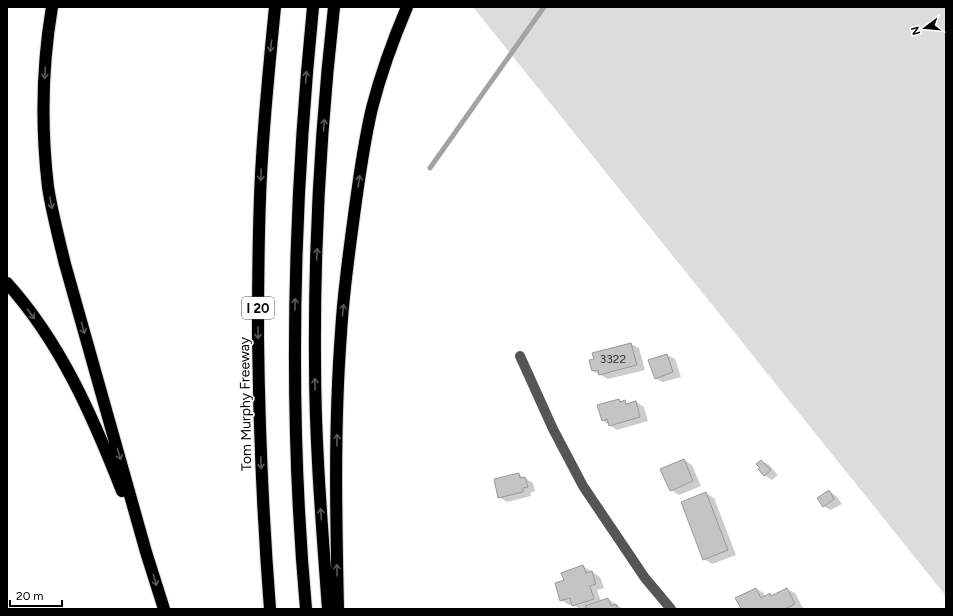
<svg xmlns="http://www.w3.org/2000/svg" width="953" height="616" viewBox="0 0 953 616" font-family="Figtree,sans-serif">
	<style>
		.green { fill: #dcdcdc }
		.shadow { fill: #0003 }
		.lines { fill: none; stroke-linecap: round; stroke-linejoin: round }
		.stream { stroke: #a3a3a3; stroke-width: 5 }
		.building { fill: #c4c4c4; stroke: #999 }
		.highway-casing { stroke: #dbdbdb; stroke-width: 14 }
		.minor { stroke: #555; stroke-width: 10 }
		.highway { stroke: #000; stroke-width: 12 }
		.oneway { stroke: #595959 }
		.labels { text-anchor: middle; stroke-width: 3.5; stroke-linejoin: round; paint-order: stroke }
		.number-label { font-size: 12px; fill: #313131 }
		.shield { fill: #fff; stroke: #4c4c4c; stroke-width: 1 }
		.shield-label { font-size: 13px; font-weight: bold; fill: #000 }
		.street-label { font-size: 14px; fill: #000; stroke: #fff }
	</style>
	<rect width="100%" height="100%" fill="#fff"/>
	<path class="green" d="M473,7h473v589z"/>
	<path class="shadow" d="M631,344l8,4 6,22 -37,9 -15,-8z
		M667,355l8,4 6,18 -18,5 -8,-4z
		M619,400l10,4 7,-2 8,5 4,14 -31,9 -15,-10z
		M684,460l8,5 9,21 -22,9 -8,-5z
		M762,461l7,4 9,10 -6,5 -8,-5 -3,-7z
		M518,474l15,9 2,8 -5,2 1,3 -24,6 -8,-5z
		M829,491l7,5 6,8 -11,6 -8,-4z
		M706,493l8,5 22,57 -24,9 -8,-5z
		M583,566l17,11 4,11 -7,2 4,11 7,-2 15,10h-35l-2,-1 -6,1 -7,-5 -4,1 -8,-5 4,-19z
		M756,589l8,4 1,4 5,-3 3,2 14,-7 8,4 8,15 -62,1z"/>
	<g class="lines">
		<path class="stream" d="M430,168l114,-161"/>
	</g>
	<path class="building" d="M631,343l6,22 -38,10 -1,-5 -6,1 -3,-11 5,-1 -2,-6z
		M667,354l6,18 -18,7 -7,-19z
		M619,399l1,3 5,-2 1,4 10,-3 4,16 -31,9 -2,-7 -5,2 -5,-16z
		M684,459l9,22 -23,10 -10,-22z
		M761,460l10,10 -7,6 -6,-7 2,-1 -4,-4z
		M519,473l1,5 5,-1 3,10 -5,1v4l-25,6 -4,-19z
		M829,490l5,9 -11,8 -6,-9z
		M706,492l22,58 -25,10 -22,-58z
		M583,565l3,8 6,-2 4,13 -6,2 4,13 -22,7 -2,-8 -10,3 -5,-18 9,-3 -3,-7z
		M756,588l5,10 9,-5 1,3 16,-8 8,16 -10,5h-46l2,-1 -6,-10z
		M608,598l3,8 5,-2 2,5h-31l-2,-3z"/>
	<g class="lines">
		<defs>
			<path id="highway" d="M52,7c-10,59 -11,120 -4,180 4,26 11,52 17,77l81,288 18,57
				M7,283c54,60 86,134 115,208
				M270,609c-7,-91 -11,-181 -12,-272 0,-60 0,-120 4,-179 3,-51 8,-101 13,-151
				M306,609c-18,-200 -13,-402 7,-602
				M328,609c-6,-83 -13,-165 -13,-248 -1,-118 6,-237 19,-354
				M338,609c-2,-92 -4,-184 3,-276 2,-37 7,-73 12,-110 5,-38 10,-77 19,-115 9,-35 21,-68 35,-101"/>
		</defs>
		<use href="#highway" class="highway-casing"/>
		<path class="minor" d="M520,356l33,73 30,57 62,92 26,31"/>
		<use href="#highway" class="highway"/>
	</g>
	<defs><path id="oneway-shaft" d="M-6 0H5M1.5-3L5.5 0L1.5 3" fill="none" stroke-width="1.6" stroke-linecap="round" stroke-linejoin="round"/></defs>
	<g class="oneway">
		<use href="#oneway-shaft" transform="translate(271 46) rotate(96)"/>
		<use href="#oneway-shaft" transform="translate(45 73) rotate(94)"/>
		<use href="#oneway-shaft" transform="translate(306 77) rotate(-86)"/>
		<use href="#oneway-shaft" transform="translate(324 125) rotate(-86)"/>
		<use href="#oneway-shaft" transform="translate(261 175) rotate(92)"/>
		<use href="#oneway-shaft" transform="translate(359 181) rotate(-82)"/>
		<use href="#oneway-shaft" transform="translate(51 203) rotate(79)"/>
		<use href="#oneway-shaft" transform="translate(317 254) rotate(-87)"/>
		<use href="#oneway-shaft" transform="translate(295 304) rotate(-89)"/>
		<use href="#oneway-shaft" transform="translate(343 310) rotate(-84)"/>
		<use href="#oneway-shaft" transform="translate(31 314) rotate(53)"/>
		<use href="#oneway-shaft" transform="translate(83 328) rotate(74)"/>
		<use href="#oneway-shaft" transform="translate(258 333) rotate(90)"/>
		<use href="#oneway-shaft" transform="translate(315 384) rotate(-91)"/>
		<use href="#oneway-shaft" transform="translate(337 440) rotate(-89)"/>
		<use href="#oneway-shaft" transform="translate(119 454) rotate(74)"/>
		<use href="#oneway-shaft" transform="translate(261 463) rotate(88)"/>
		<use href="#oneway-shaft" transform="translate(321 514) rotate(-94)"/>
		<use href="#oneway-shaft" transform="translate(337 570) rotate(-91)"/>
		<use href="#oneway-shaft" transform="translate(155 580) rotate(73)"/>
	</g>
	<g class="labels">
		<g class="number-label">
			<text x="613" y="363">3322</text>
		</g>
		<rect class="shield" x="242" y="297" width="32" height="22" rx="3"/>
		<g class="shield-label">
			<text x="258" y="313">I 20</text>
		</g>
		<g class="street-label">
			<text transform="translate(245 404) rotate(-91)" y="5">Tom Murphy Freeway</text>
		</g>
	</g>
	<rect width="953" height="616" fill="none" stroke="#000000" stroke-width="16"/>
	<g transform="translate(925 28) rotate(254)" stroke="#ffffff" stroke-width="3" paint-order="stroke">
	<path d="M0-3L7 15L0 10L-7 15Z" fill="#000000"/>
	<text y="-6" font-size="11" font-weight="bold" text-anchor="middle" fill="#000000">N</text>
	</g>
	<path d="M10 600v6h52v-6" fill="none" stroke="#000000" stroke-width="2"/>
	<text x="16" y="600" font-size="12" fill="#000000" stroke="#ffffff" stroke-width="3" paint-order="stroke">20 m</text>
</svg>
